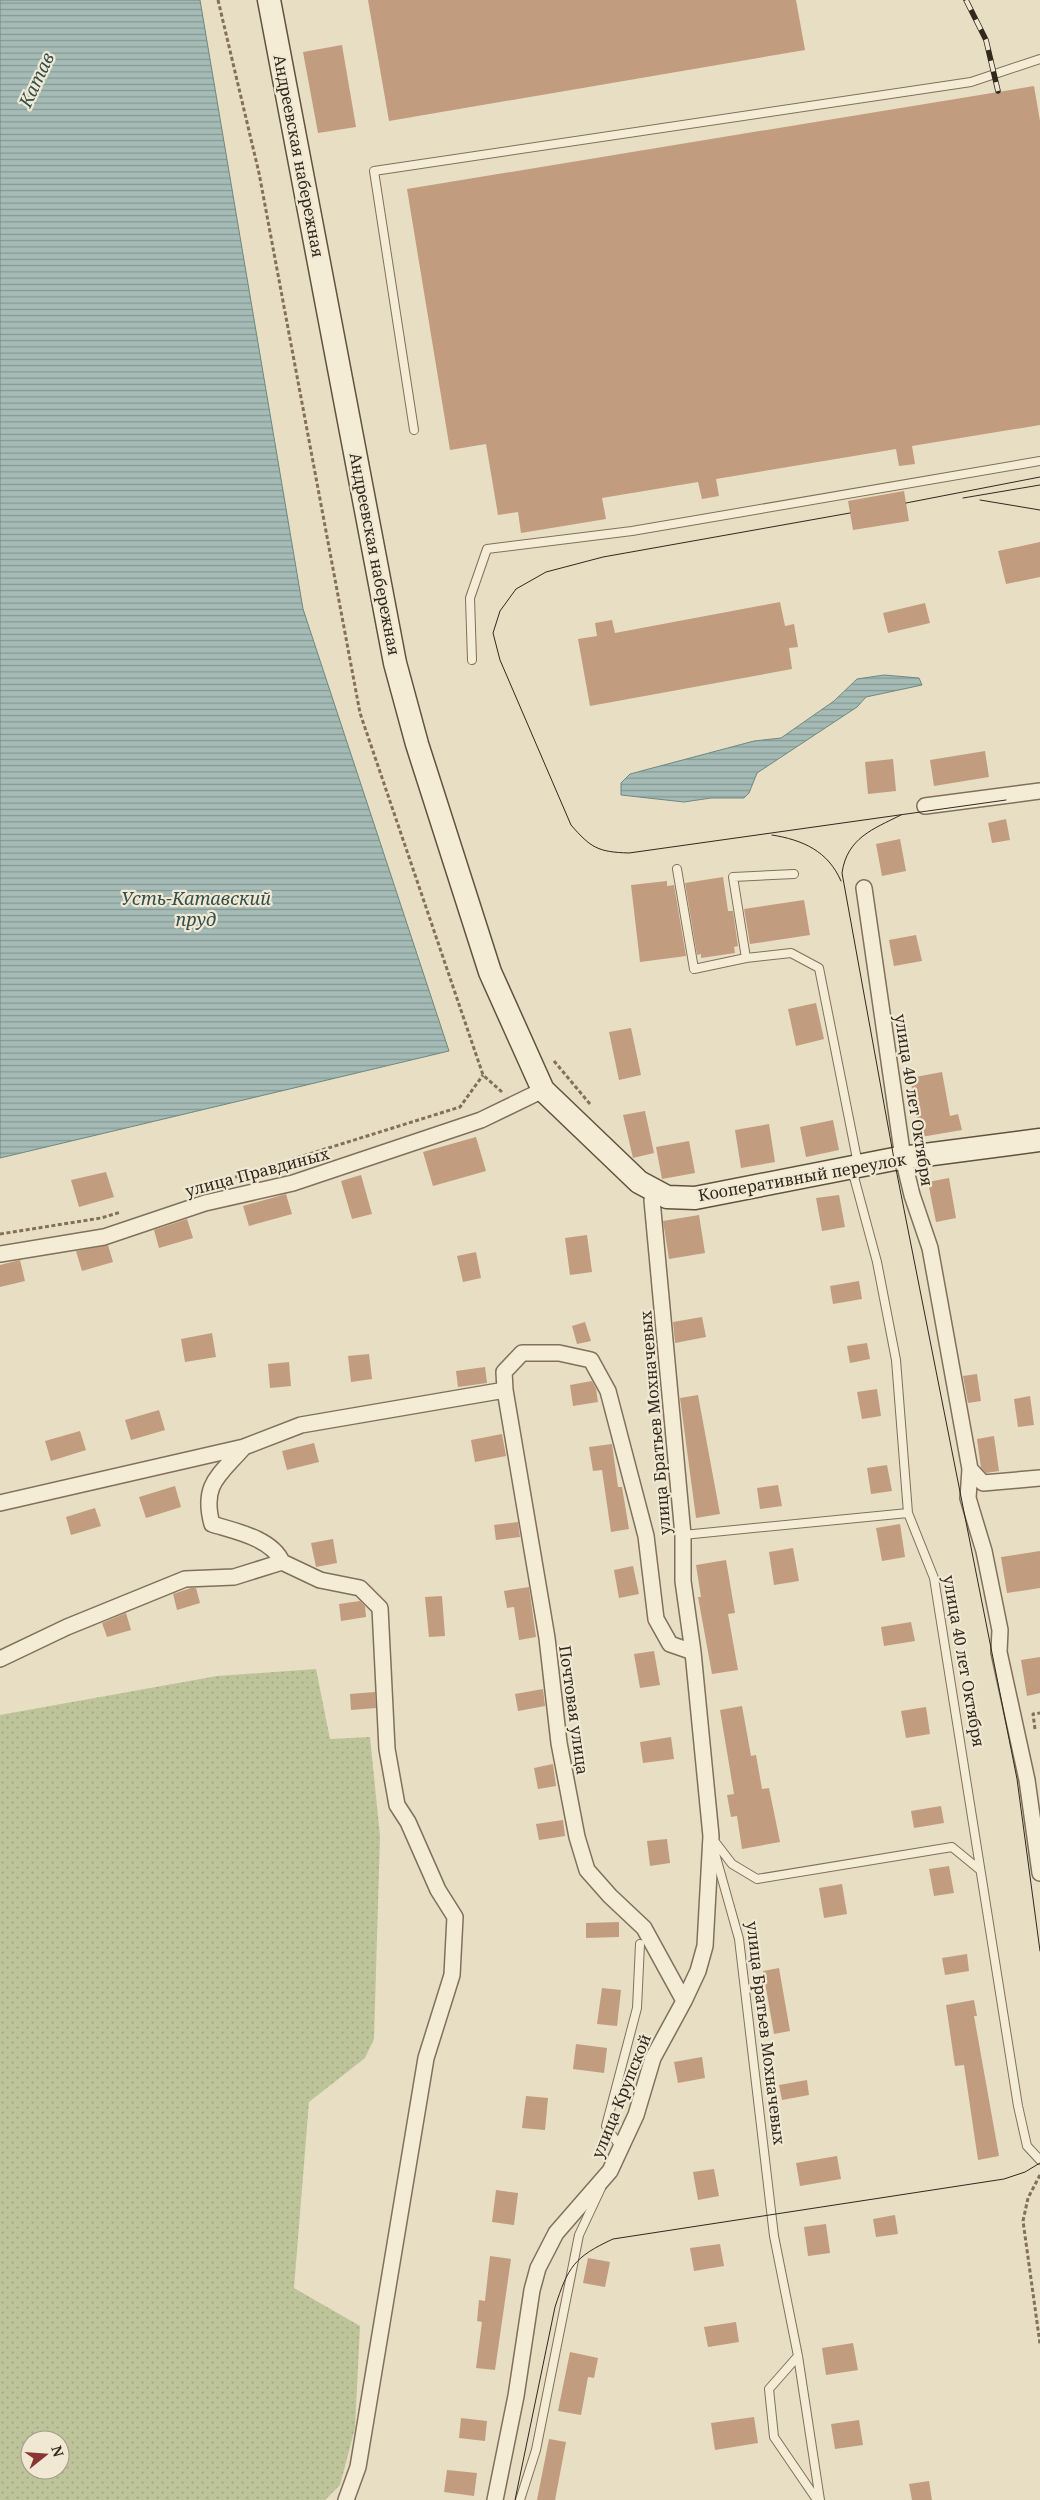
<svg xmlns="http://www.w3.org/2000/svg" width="1040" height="2500" viewBox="0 0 1040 2500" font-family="'Noto Serif',serif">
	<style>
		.green { fill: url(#green-dots); fill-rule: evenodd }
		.water { fill: url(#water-rules); stroke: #6d8882 }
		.building { fill: #c19c7e }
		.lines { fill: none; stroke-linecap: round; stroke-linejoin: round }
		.lane-casing { stroke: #80705c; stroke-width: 10 }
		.street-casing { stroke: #80705c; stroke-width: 18 }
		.secondary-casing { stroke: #625240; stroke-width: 25 }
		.path { stroke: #80705c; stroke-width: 3; stroke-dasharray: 4 2.5; stroke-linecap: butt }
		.lane { stroke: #f4ecd5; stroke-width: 8 }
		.street { stroke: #f4ecd5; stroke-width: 15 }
		.secondary { stroke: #f4ecd5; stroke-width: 22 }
		.tram { stroke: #32281e; stroke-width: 1 }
		.rail-casing { stroke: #32281e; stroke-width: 5.5 }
		.rail { stroke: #f0e8d2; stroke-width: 4; stroke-dasharray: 11; stroke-linecap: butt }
		.labels { text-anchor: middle; stroke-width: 4.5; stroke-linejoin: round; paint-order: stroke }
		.street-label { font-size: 16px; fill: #32281e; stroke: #f0e8d2 }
		.water-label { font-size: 18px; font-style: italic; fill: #30504f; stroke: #f0e8d2 }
	</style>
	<defs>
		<pattern id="green-dots" width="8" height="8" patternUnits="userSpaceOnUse" patternTransform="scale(1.25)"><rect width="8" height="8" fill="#bec499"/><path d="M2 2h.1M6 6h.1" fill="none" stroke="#a4a883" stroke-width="1.8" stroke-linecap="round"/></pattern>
		<pattern id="water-rules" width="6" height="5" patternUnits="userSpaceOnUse" patternTransform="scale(1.25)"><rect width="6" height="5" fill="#a5bbb5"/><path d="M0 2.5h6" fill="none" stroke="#879893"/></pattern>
	</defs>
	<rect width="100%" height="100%" fill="#e8dec3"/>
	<path class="green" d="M316,1669l14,70 40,-2 10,99 -6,203 -9,19 -56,44 -15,186 66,38 -5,102 -15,57 -15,15h-325v-785l217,-39zM30,2440h30v30h-30z"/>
	<path class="water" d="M0,0h200l103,609 146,442 -449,107z
		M884,675l35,3 3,7 -56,12 -9,10 -100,66 -8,20 -5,5h-33l-27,4 -63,-7v-12l9,-9 124,-33 27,-3 53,-37 23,-22z"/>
	<path class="building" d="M368,0h428l9,50 -416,71z
		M342,45l14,82 -38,6 -15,-81z
		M1034,86l6,35v304l-128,21 3,18 -16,2 -3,-17 -180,30 3,17 -17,3 -4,-17 -96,16 4,21 -85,14 -3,-21 -20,3 -12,-71 -36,6 -43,-261z
		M904,491l5,30 -56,9 -5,-29z
		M1040,542v35l-34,7 -8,-33z
		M780,602l5,24 9,-2 4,23 -9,1 3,21 -202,37 -12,-67 19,-3 -2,-13 17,-3 3,13z
		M925,603l5,20 -42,10 -5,-20z
		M985,751l4,26 -55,9 -4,-26z
		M893,759l3,32 -28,3 -3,-32z
		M1006,819l4,21 -18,3 -4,-20z
		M900,839l6,32 -24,5 -6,-32z
		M723,877l5,34h5l5,35 -4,1 1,6 -34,5v-4l-4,1 -12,-72z
		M667,881v5l7,-1 12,71 -46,6 -9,-77z
		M804,900l6,35 -60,9 -6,-35z
		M916,935l6,26 -28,5 -5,-26z
		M816,1003l8,36 -28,7 -8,-37z
		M631,1028l10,47 -22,5 -10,-48z
		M942,1072l8,44 8,-2 4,16 -41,7 -11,-59z
		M645,1111l9,42 -21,5 -10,-43z
		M833,1120l6,30 -33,7 -6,-30z
		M769,1124l6,38 -34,6 -6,-38z
		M476,1137l10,34 -53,15 -10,-34z
		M689,1141l6,32 -33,6 -6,-32z
		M106,1172l8,25 -35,10 -8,-27z
		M361,1175l11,39 -20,5 -11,-38z
		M949,1178l7,40 -20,4 -8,-40z
		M286,1194l6,20 -43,12 -6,-20z
		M839,1195l6,32 -23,4 -6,-33z
		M699,1215l6,38 -36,6 -6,-38z
		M187,1219l6,19 -34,10 -5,-18z
		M587,1235l5,37 -22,3 -5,-37z
		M108,1245l5,17 -31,9 -6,-20z
		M476,1252l5,26 -18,4 -6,-26z
		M20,1260l5,21 -25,6v-22z
		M859,1281l3,18 -29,5 -3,-18z
		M702,1317l4,20 -31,6 -2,-21z
		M585,1322l6,19 -14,3 -5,-18z
		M212,1333l4,24 -31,5 -4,-23z
		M867,1343l3,16 -20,4 -3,-17z
		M369,1354l3,25 -21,3 -3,-26z
		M289,1362l2,24 -21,2 -2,-24z
		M485,1367l2,16 -29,4 -2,-16z
		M977,1374l4,27 -13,2 -5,-27z
		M592,1381l4,8 2,13 -25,4 -3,-21z
		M877,1389l4,27 -19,3 -5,-27z
		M698,1395l22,119 -24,4 -16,-120z
		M1030,1396l4,29 -16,2 -4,-28z
		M159,1410l6,20 -34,10 -6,-20z
		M80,1431l6,19 -35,11 -6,-20z
		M502,1434l4,22 -31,6 -4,-22z
		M994,1436l5,35 -13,2 -5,-5 -4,-29z
		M314,1443l5,19 -32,8 -5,-19z
		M612,1444l6,43h4l7,42 -18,3 -9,-62 -9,1 -4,-24z
		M887,1465l5,26 -21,3 -4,-26z
		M778,1485l4,21 -22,3 -3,-21z
		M175,1486l6,21 -35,11 -7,-21z
		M95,1508l6,18 -30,9 -5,-18z
		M518,1522l2,15 -24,3 -2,-15z
		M900,1524l5,33 -23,4 -6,-33z
		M333,1539l4,24 -21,4 -5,-24z
		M793,1548l6,33 -25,4 -5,-33z
		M1040,1551v37l-33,5 -6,-36z
		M726,1560l9,53 -7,1 10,56 -26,4 -14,-77h3l-5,-32z
		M633,1566l6,28 -20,4 -5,-28z
		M529,1587l7,50 -17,3 -5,-33 -7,1 -3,-17z
		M191,1588h5l4,15 -23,7 -4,-16z
		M442,1596l3,40 -16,1 -4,-40z
		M360,1601l5,5 1,11 -25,4 -2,-17z
		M126,1613l5,17 -24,7 -5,-14z
		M911,1622l4,19 -31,5 -3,-19z
		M654,1651l6,34 -20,3 -6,-34z
		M1040,1657v36l-13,3 -6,-36z
		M543,1689l2,17 -27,5 -3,-17z
		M375,1692l1,16 -25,2 -1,-16z
		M742,1706l9,50 5,-1 6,34 7,-1 11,54 -38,7 -5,-33 -6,1 -4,-22 7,-1 -14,-84z
		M926,1707l4,27 -24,4 -5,-27z
		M671,1737l3,22 -31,4 -3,-21z
		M553,1764l3,22 -18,3 -4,-21z
		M941,1806l3,17 -30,5 -3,-17z
		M563,1820l2,16 -26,4 -3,-16z
		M667,1839l3,24 -20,3 -3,-25z
		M949,1866l5,27 -20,3 -5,-27z
		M842,1884l5,30 -23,4 -5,-30z
		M619,1922v15l-33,1v-15z
		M967,1954l2,17 -24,4 -3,-17z
		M779,1968l11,63 -16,3 -11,-63z
		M602,1988l19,2 -4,36 -20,-2z
		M974,2000l3,16h-3l25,140 -21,4 -14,-95 -9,1 -9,-61z
		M576,2044l31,4 -3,25 -31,-4z
		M702,2057l3,21 -27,5 -4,-21z
		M807,2080l2,15 -27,5 -3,-15z
		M526,2096l22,2 -3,32 -23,-2z
		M837,2156l4,23 -41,7 -4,-23z
		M714,2169l5,27 -21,4 -5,-28z
		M496,2190l22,3 -4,32 -22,-3z
		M895,2215l3,19 -22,3 -3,-18z
		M826,2224l4,29 -22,3 -4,-29z
		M720,2244l4,22 -30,5 -4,-23z
		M490,2256l21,3 -16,111 -19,-2 6,-46 -5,-1 2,-21 6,1z
		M588,2258l22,4 -5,25 -22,-4z
		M736,2322l3,20 -31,5 -4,-20z
		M853,2343l5,27 -32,5 -4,-27z
		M570,2352l28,6 -4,20 -6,-1 -7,38 -23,-4z
		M754,2417l4,26 -43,7 -4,-27z
		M461,2418l26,3 -2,20 -26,-3z
		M859,2420l4,25 -28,4 -4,-25z
		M549,2439l17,3 -11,58h-18z
		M447,2470l30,3 -3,23 -30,-4z
		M929,2481l3,19h-20l-3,-16z"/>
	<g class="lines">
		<defs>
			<path id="lane" d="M414,430l-40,-259 597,-89 69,-23
				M472,660l-2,-62 17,-49 145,-18 408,-70
				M677,869l17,100 52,-11
				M794,874l-61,3 13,81 45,-5 28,15 39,196
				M850,1171l4,6 23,85 19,98 12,153 26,65 84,528 9,40 13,14
				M683,1535l225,-22
				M712,1838l20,26 25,15 195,-32 28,23
				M714,1850l25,89 35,297 24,120 22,144
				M621,2148l-15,-22 31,-118 3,-64
				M798,2356l-29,33 5,48 43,63
				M520,2500l16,-50 43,-215 22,-47"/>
			<path id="street" d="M925,806l115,-15
				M864,888l39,270 9,37 18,53 40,221 -2,29 16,53 16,79 -1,22 28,128 13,93
				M655,1191l-3,9 31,335v46l10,71
				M0,1254l104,-17 101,-34 88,-20 188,-63 62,-30
				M505,1390l42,248 12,105 18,94 10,33 23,26 34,32 40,73
				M244,1447c-24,28 -43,37 -32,77 22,7 60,14 70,38l38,18 40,8 20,20 7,141 10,56 11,17 30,68 17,27 -3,58 -26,83 -68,409 -12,33
				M970,1469l13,14 57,-5
				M0,1503l244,-56 57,-22 204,-35 -1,-18 18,-19h37l32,7 17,31 38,145 10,83 14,25 23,8 18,184 -6,110 -7,25 -14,30 -31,57 -17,57 -26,56 -54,62 -18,35 -6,22 -16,106 -21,104
				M0,1659l67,-32 118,-48 49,-2 48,-15"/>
			<path id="secondary" d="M269,0l126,663 22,81 73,228 53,118 96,92 28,15 28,1 199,-39 146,-19"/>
		</defs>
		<use href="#lane" class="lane-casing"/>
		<use href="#street" class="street-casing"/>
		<use href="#secondary" class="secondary-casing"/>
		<path class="path" d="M218,0l41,173 101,540 123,362 19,17
			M554,1061l36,43
			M229,1179l231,-72 23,-32
			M0,1234l101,-16 20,-6
			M1035,1729l-2,-15 7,-1
			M1040,2175l-12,23 -5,23 17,123"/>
		<use href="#lane" class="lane"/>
		<use href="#street" class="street"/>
		<use href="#secondary" class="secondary"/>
		<path class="tram" d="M963,498l77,-13
			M980,500l60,10
			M906,503l134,-26
			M850,513l-247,44 -57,15 -30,17 -16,22 -7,22 7,27 71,165c20,23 27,27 58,28l377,-53
			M901,815c-28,14 -54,23 -59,58l52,286 123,620 23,172
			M772,835c31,5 56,16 69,46
			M515,2500l40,-193c13,-40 19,-50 58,-68l391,-60 21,-7 15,-9"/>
		<defs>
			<path id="rail" d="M966,0l20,40 12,51"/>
		</defs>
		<use href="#rail" class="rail-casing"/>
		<use href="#rail" class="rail"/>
	</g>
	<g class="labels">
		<g class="street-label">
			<text transform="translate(299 156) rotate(79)" y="6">Андреевская набережная</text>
			<text transform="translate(375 554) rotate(79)" y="6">Андреевская набережная</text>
			<text transform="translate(914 1100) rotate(81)" y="6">улица 40 лет Октября</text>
			<text transform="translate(257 1172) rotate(-15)" y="6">улица Правдиных</text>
			<text transform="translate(802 1177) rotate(-10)" y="6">Кооперативный переулок</text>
			<text transform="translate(655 1423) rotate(-95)" y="6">улица Братьев Мохначевых</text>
			<text transform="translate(964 1661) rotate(80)" y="6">улица 40 лет Октября</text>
			<text transform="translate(574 1710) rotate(82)" y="6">Почтовая улица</text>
			<text transform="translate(766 2033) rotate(83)" y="6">улица Братьев Мохначевых</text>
			<text transform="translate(621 2096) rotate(-68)" y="6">улица Крупской</text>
		</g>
		<g class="water-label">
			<text transform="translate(37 80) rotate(-65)" y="6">Катав</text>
			<text x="196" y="905">Усть-Катавский<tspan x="196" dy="21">пруд</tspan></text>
		</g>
	</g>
	<g transform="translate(45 2455) rotate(73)"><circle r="24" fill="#f0e8d2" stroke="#a49b8a"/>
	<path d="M0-4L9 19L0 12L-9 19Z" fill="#873634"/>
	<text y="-8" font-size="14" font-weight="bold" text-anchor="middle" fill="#32281e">N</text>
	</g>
</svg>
